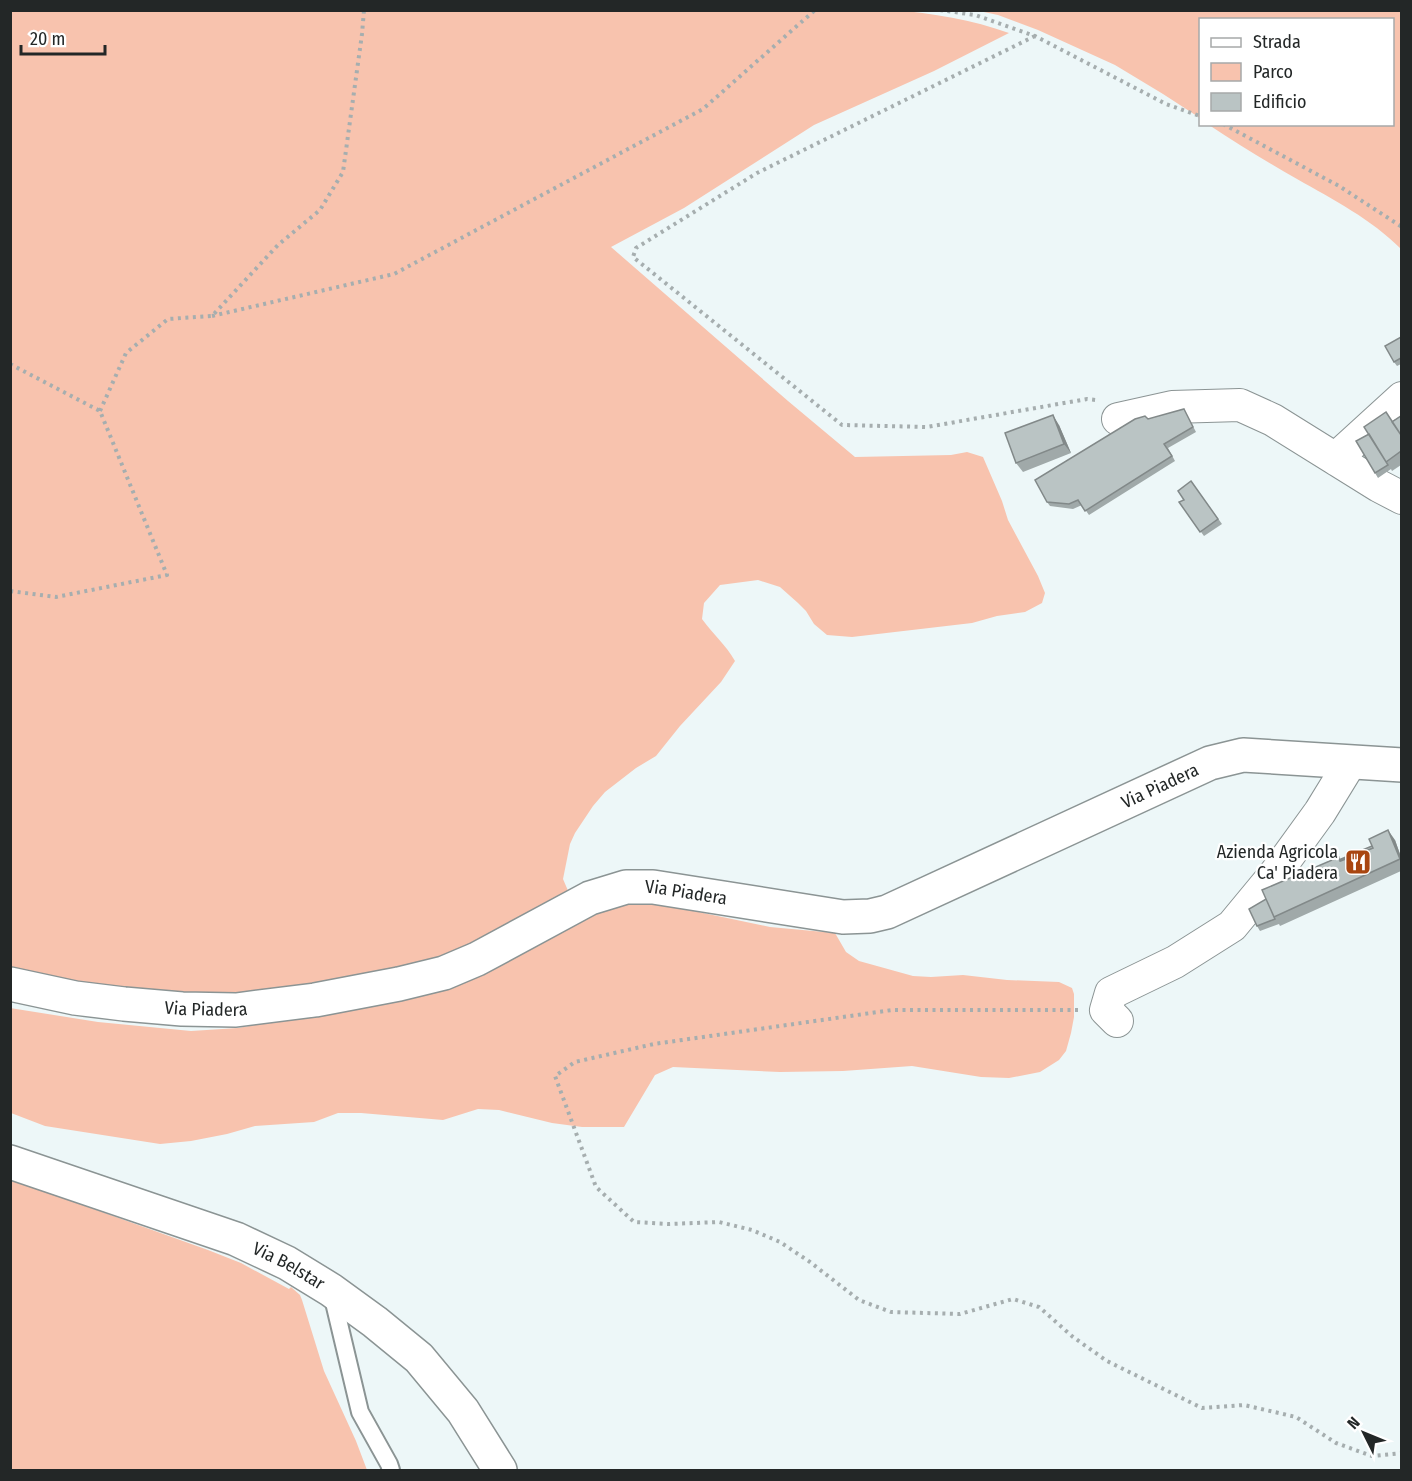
<svg xmlns="http://www.w3.org/2000/svg" width="1412" height="1481" viewBox="0 0 1412 1481" font-family="'Fira Sans Condensed',sans-serif">
	<style>
		.green { fill: #f8c3ae }
		.lines { fill: none; stroke-linecap: round; stroke-linejoin: round }
		.service-casing { stroke: #8b9494; stroke-width: 20 }
		.minor-casing { stroke: #8b9494; stroke-width: 34 }
		.tertiary-casing { stroke: #8b9494; stroke-width: 36 }
		.path { stroke: #a6aeaf; stroke-width: 4; stroke-dasharray: 3 4.5; stroke-linecap: butt }
		.service { stroke: #fff; stroke-width: 16 }
		.minor { stroke: #fff; stroke-width: 32 }
		.tertiary { stroke: #fff; stroke-width: 33 }
		.wall { fill: #a0a9a9 }
		.shaded-wall { fill: #828989 }
		.building { fill: #bac4c4; stroke: #828989; stroke-width: 1.5 }
		.labels { text-anchor: middle; stroke-width: 4.5; stroke-linejoin: round; paint-order: stroke }
		.street-label { font-size: 18px; fill: #232727; stroke: #fff }
		.poi-label { font-size: 18px; fill: #232727; stroke: #fff; text-anchor: end }
	</style>
	<rect width="100%" height="100%" fill="#edf7f8"/>
	<path class="green" d="M893,10c39,3 80,10 116,23l-75,38 -120,54 -130,83 -73,39 177,154 67,56 96,-2 16,-3 16,5 19,44 6,19 30,56 7,17 -3,10 -17,9 -28,4 -25,7 -120,14 -25,-2 -13,-11 -8,-13 -8,-8 -18,-16 -22,-7 -38,5 -16,18 -2,16c11,15 24,26 33,42l-14,21 -41,44 -24,30 -20,12 -31,24 -12,14 -18,27 -5,11 -7,35 6,14 -116,61 -181,47 -261,-18v-972z
		M979,11h422v238c-30,-30 -67,-49 -104,-70 -30,-17 -59,-35 -88,-54l183,-1v-104h-192v98l-37,-24 -48,-29 -77,-35 -40,-15z
		M646,901l124,26 65,6 11,19 13,9 54,15 18,1 32,-2 44,5 52,2 13,6 2,6v23l-3,16 -5,18 -7,9 -19,12 -31,6 -28,-1 -69,-11 -69,5 -63,1 -107,-5 -18,8 -31,52h-42l-30,-4 -53,-13 -21,-1 -35,11 -82,-7h-23l-24,9 -59,4 -28,8 -36,7 -31,3 -115,-18 -34,-13 -1,-105 88,14 93,9 47,-3 166,-31 185,-89z
		M10,1179l198,71 33,13 48,26 2,-2 9,8 2,5 22,71 32,70 11,29h-356z"/>
	<g class="lines">
		<defs>
			<path id="service" d="M332,1294l28,118 29,52 2,6"/>
			<path id="minor" d="M1118,419l54,-12 68,-2 33,15 106,66 23,12
				M1337,460l8,-10 57,-52
				M1117,1021l-11,-11 5,-17 64,-31 57,-36 43,-52 45,-62 30,-49"/>
			<g id="tertiary">
				<path id="s1" d="M10,984l65,14 49,6 58,5 54,1 79,-10 84,-16 45,-11 33,-14 113,-61 36,-11h27l190,30 27,-1 17,-4 323,-149 33,-8 159,10"/>
				<path id="s2" d="M10,1162l226,77 51,24 44,27 44,32 44,36 44,53 37,59"/>
			</g>
		</defs>
		<use href="#service" class="service-casing"/>
		<use href="#minor" class="minor-casing"/>
		<use href="#tertiary" class="tertiary-casing"/>
		<path class="path" d="M940,10l35,5 60,21 131,68 34,12
			M1035,36l-278,137 -121,75 -3,9 209,168 85,2 160,-28 9,1
			M1223,124l116,62 63,41
			M212,316l182,-42 309,-165 112,-99
			M10,364l90,47 67,164 -111,22 -46,-6
			M100,411l26,-58 42,-34 44,-3 66,-71 42,-35 23,-38 19,-138 2,-24
			M1078,1010h-186l-238,34 -79,18 -20,14 41,111 38,35 35,2 50,-2 33,8 28,12 30,20 49,38 32,12 69,2 53,-15 26,8 34,30 34,24 95,47 42,-3 52,12 40,26 36,13 30,-3"/>
		<use href="#service" class="service"/>
		<use href="#minor" class="minor"/>
		<use href="#tertiary" class="tertiary"/>
	</g>
	<path class="wall" d="M1401,337v27l-4,2 -3,-4z
		M1184,409l12,23 -28,16 7,13 -86,54 -7,-10 -9,4 -23,-3 -3,-4z
		M1401,416v49l-9,6 -1,-2 -13,9 -22,-37z
		M1059,425l12,28 -48,19 -7,-9z
		M1191,481l31,43 -18,12 -25,-34 5,-2z
		M1395,840l6,17v14l-121,55 -1,-2 -19,7 -3,-5 82,-69 2,4z"/>
	<path class="shaded-wall" d="M1053,415l6,10 12,28 -7,-9z
		M1388,830l7,10 6,17v5z"/>
	<path class="building" d="M1401,337v21l-7,4 -9,-16z
		M1184,409l9,18 -29,17 8,12 -87,55 -7,-11 -9,4 -22,-2 -12,-22 100,-61 10,-3 3,3z
		M1386,412l15,23v16l-15,11 -22,-35z
		M1053,415l11,29 -48,19 -11,-30z
		M1401,416v19l-9,-13z
		M1369,434l19,31 -13,8 -19,-32z
		M1191,481l27,38 -18,13 -21,-30 5,-2 -6,-9z
		M1388,830l12,29 -126,58 -12,-27 77,-33 1,4 33,-13 -4,-9z
		M1372,846l1,2 -32,13v-2z
		M1266,899l9,20 -18,7 -8,-17z"/>
	<defs>
		<symbol id="restaurant-square" viewBox="-11 -11 22 22"><rect x="-9" y="-9" width="18" height="18" rx="4" fill="#a94611" stroke="#fff"/><path d="M-5-6h1v4h1v-4h1v4h1v-4h1v5L-1.5 .5V6h-2V.5L-5-1ZM5-6V6H3V1.5H1.5Q1.5-4 5-6Z" fill="#fff"/></symbol>
	</defs>
	<g fill-rule="evenodd">
		<use href="#restaurant-square" x="1343" y="847" width="30" height="30"/>
	</g>
	<g class="labels">
		<g class="street-label">
			<text dy="6" stroke="none"><textPath href="#s1" startOffset="1206">Via Piadera</textPath></text>
			<text dy="6" stroke="none"><textPath href="#s1" startOffset="702">Via Piadera</textPath></text>
			<text dy="6" stroke="none"><textPath href="#s1" startOffset="198">Via Piadera</textPath></text>
			<text dy="6" stroke="none"><textPath href="#s2" startOffset="298">Via Belstar</textPath></text>
		</g>
		<g class="poi-label">
			<text x="1338" y="858">Azienda Agricola<tspan x="1338" dy="21">Ca' Piadera</tspan></text>
		</g>
	</g>
	<rect width="1412" height="1481" fill="none" stroke="#232727" stroke-width="24"/>
	<rect x="1199" y="18" width="195" height="108" fill="#ffffff" stroke="#a7a9a9" stroke-width="1.5"/>
	<rect x="1211" y="38" width="30" height="9" fill="#ffffff" stroke="#a7a9a9" stroke-width="1.5"/>
	<text x="1253" y="48" font-size="18" fill="#232727">Strada</text>
	<rect x="1211" y="63" width="30" height="18" fill="#f8c3ae" stroke="#a7a9a9" stroke-width="1.5"/>
	<text x="1253" y="78" font-size="18" fill="#232727">Parco</text>
	<rect x="1211" y="93" width="30" height="18" fill="#bac4c4" stroke="#a7a9a9" stroke-width="1.5"/>
	<text x="1253" y="108" font-size="18" fill="#232727">Edificio</text>
	<g transform="translate(1364 1433) rotate(313)" stroke="#ffffff" stroke-width="4.5" paint-order="stroke">
	<path d="M0-4.5L10 22L0 15L-10 22Z" fill="#232727"/>
	<text y="-9" font-size="16" font-weight="bold" text-anchor="middle" fill="#232727">N</text>
	</g>
	<path d="M21 45v9h84v-9" fill="none" stroke="#232727" stroke-width="3"/>
	<text x="30" y="45" font-size="18" fill="#232727" stroke="#ffffff" stroke-width="4.5" paint-order="stroke">20 m</text>
</svg>
